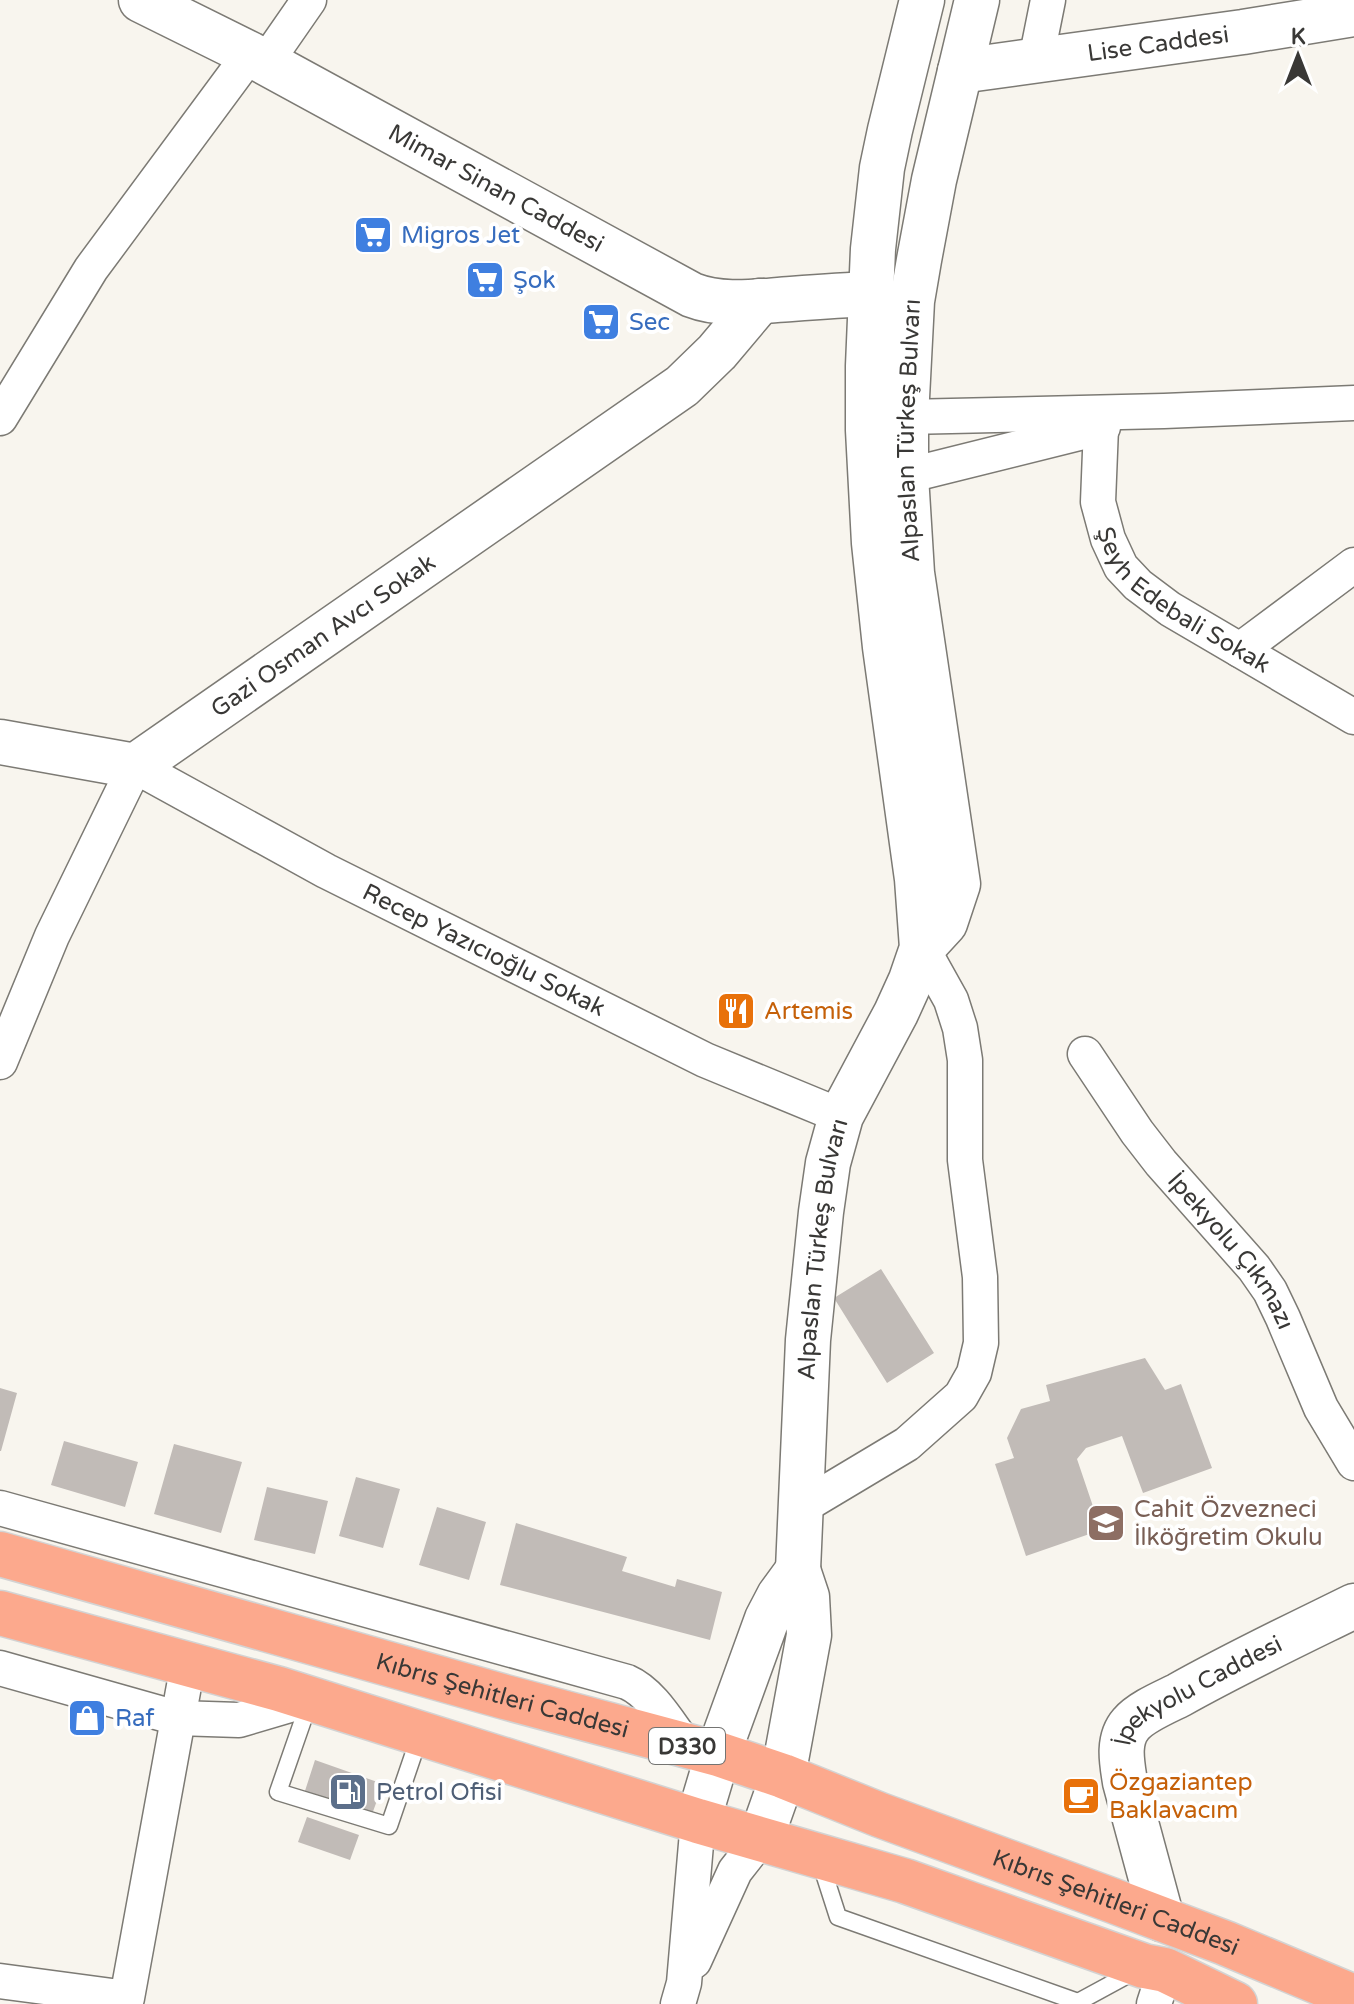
<svg xmlns="http://www.w3.org/2000/svg" width="1354" height="2004" viewBox="0 0 1354 2004" font-family="'Varela Round',sans-serif">
	<style>
		.building { fill: #c1bbb7 }
		.lines { fill: none; stroke-linecap: round; stroke-linejoin: round }
		.lane-casing { stroke: #7c7a74; stroke-width: 19 }
		.street-casing { stroke: #7c7a74; stroke-width: 37 }
		.secondary-casing { stroke: #7c7a74; stroke-width: 47 }
		.highway-casing { stroke: #d3d3d3; stroke-width: 47 }
		.lane { stroke: #fff; stroke-width: 16 }
		.street { stroke: #fff; stroke-width: 34 }
		.secondary { stroke: #fff; stroke-width: 44 }
		.highway { stroke: #fca98d; stroke-width: 44 }
		.labels { text-anchor: middle; stroke-width: 8; stroke-linejoin: round; paint-order: stroke }
		.shield { fill: #fff; stroke: #747472; stroke-width: 2 }
		.shield-label { font-size: 22px; font-weight: bold; fill: #393836 }
		.street-label { font-size: 24px; fill: #393836; stroke: #fff }
		.shop-label { font-size: 24px; fill: #366cbe; stroke: #fff; text-anchor: start }
		.food-label { font-size: 24px; fill: #c56008; stroke: #fff; text-anchor: start }
		.education-label { font-size: 24px; fill: #785e54; stroke: #fff; text-anchor: start }
		.service-label { font-size: 24px; fill: #4e5e75; stroke: #fff; text-anchor: start }
	</style>
	<rect width="100%" height="100%" fill="#f8f5ee"/>
	<path class="building" d="M881,1269l53,84 -47,30 -53,-85z
		M1145,1358l20,32 16,-6 31,84 -69,25 -21,-57 -36,12 -9,11 24,71 -75,26 -31,-92 19,-6 -7,-20 14,-29 29,-8 -4,-16z
		M0,1388l17,5 -16,58h-1z
		M64,1441l74,21 -13,45 -74,-22z
		M174,1444l68,18 -21,71 -67,-19z
		M356,1477l44,12 -17,59 -44,-12z
		M267,1487l61,14 -13,53 -61,-14z
		M437,1507l49,15 -17,58 -50,-15z
		M516,1523l111,34 -5,14 53,16 2,-8 45,13 -12,48 -210,-55z
		M315,1760l68,24 -12,33 -67,-23z
		M307,1817l52,18 -9,25 -52,-18z"/>
	<g class="lines">
		<defs>
			<path id="lane" d="M310,1700l-32,92 111,34 31,-91
				M820,1861l18,56 240,85 59,-32"/>
			<g id="street">
				<path d="M1036,60l12,-60"/>
				<path d="M266,62l43,-62"/>
				<path d="M906,417l258,-6 190,-8"/>
				<path d="M0,418l91,-149 159,-215"/>
				<path id="s1" d="M1101,427l-3,75 10,37 13,28 17,18 32,24 184,108"/>
				<path d="M906,476l197,-49"/>
				<path d="M1240,650l114,-85"/>
				<path id="s2" d="M1085,1054l52,78 24,31 93,105 16,23 13,27 38,90 33,55"/>
				<path id="s3" d="M0,1062l52,-126 83,-170 191,105 379,189 136,56"/>
				<path d="M0,1508l627,174c25,11 42,42 58,63"/>
				<path d="M800,1508l107,-64 54,-48 13,-23 7,-30 -1,-66 -15,-117v-100l-5,-32 -9,-28 -29,-52"/>
				<path d="M0,1668l177,50 62,2 71,-21"/>
				<path d="M694,1961l41,-90 26,-33"/>
				<path d="M0,1981l127,17 61,-334"/>
				<path d="M678,2004l6,-21 14,-162"/>
				<path d="M1154,2004l11,-34"/>
			</g>
			<g id="secondary">
				<path id="s4" d="M141,0l109,54 442,241c31,12 66,6 99,4 26,-2 53,-4 80,-5"/>
				<path id="s5" d="M960,71l283,-39 111,-18"/>
				<path id="s6" d="M0,742l135,24 547,-380 35,-34 43,-51"/>
				<path id="s7" d="M922,948l23,-25 13,-39 -46,-311 -6,-97v-59l6,-116 7,-41 15,-80 43,-180"/>
				<path id="s8" d="M798,1570l10,-230 13,-128 7,-49 13,-47 55,-103 15,-33 11,-32 -5,-69 -32,-232 -11,-104 -6,-113v-64l5,-117 9,-81 8,-38 32,-130"/>
				<path d="M698,1821l20,-67 49,-135 12,-23 19,-26 9,27 2,38 -26,141 -22,62"/>
				<path id="s9" d="M1162,1919l-37,-137c-3,-19 -8,-42 6,-58 10,-12 34,-22 48,-29 57,-32 116,-60 175,-89"/>
			</g>
			<g id="highway">
				<path id="s10" d="M0,1554l505,143 213,57 65,22 97,39 231,85 114,43 129,54"/>
				<path d="M0,1613l279,76 419,132 207,60 239,85 21,4 70,34"/>
			</g>
		</defs>
		<use href="#lane" class="lane-casing"/>
		<use href="#street" class="street-casing"/>
		<use href="#secondary" class="secondary-casing"/>
		<use href="#highway" class="highway-casing"/>
		<use href="#lane" class="lane"/>
		<use href="#street" class="street"/>
		<use href="#secondary" class="secondary"/>
		<use href="#highway" class="highway"/>
	</g>
	<defs>
		<symbol id="supermarket-square" viewBox="-11 -11 22 22"><rect x="-9" y="-9" width="18" height="18" rx="4" fill="#3f7fe0" stroke="#fff"/><path d="M-6-5.5h2.5l.6 2H6L4.5 2H-2.5L-4.4-4H-6ZM-1.5 3.2a1.3 1.3 0 1 0 .1 0ZM3 3.2a1.3 1.3 0 1 0 .1 0Z" fill="#fff"/></symbol>
		<symbol id="restaurant-square" viewBox="-11 -11 22 22"><rect x="-9" y="-9" width="18" height="18" rx="4" fill="#e8710a" stroke="#fff"/><path d="M-5-6h1v4h1v-4h1v4h1v-4h1v5L-1.5 .5V6h-2V.5L-5-1ZM5-6V6H3V1.5H1.5Q1.5-4 5-6Z" fill="#fff"/></symbol>
		<symbol id="school-square" viewBox="-11 -11 22 22"><rect x="-9" y="-9" width="18" height="18" rx="4" fill="#8d6e63" stroke="#fff"/><path d="M0-5L7-2L0 1L-7-2ZM-4 1L0 2.5L4 1V4Q0 6-4 4Z" fill="#fff"/></symbol>
		<symbol id="shop-square" viewBox="-11 -11 22 22"><rect x="-9" y="-9" width="18" height="18" rx="4" fill="#3f7fe0" stroke="#fff"/><path d="M-5-2.5h2.3a2.7 3.5 0 0 1 5.4 0H5L5.5 6h-11ZM-1.5-2.5h3a1.5 2.3 0 0 0-3 0Z" fill="#fff"/></symbol>
		<symbol id="fuel-square" viewBox="-11 -11 22 22"><rect x="-9" y="-9" width="18" height="18" rx="4" fill="#5c6f8a" stroke="#fff"/><path d="M-5.5-6h7V0h2V4h1.3V-2.5L3-4.5l.8-.8L6-3V5H2.5V1h-1V6h-7ZM-4.2-4.7v3.2H.2V-4.7Z" fill="#fff"/></symbol>
		<symbol id="cafe-square" viewBox="-11 -11 22 22"><rect x="-9" y="-9" width="18" height="18" rx="4" fill="#e8710a" stroke="#fff"/><path d="M-5.5-4.5H6V0H3Q3 3.5 0 3.5H-2.5Q-5.5 3.5-5.5 0ZM3-3.2v2h1.7v-2ZM-6 4.5H4V6H-6Z" fill="#fff"/></symbol>
	</defs>
	<g fill-rule="evenodd">
		<use href="#supermarket-square" x="351" y="213" width="44" height="44"/>
		<use href="#supermarket-square" x="463" y="258" width="44" height="44"/>
		<use href="#supermarket-square" x="579" y="300" width="44" height="44"/>
		<use href="#restaurant-square" x="714" y="989" width="44" height="44"/>
		<use href="#school-square" x="1084" y="1501" width="44" height="44"/>
		<use href="#shop-square" x="65" y="1696" width="44" height="44"/>
		<use href="#fuel-square" x="326" y="1770" width="44" height="44"/>
		<use href="#cafe-square" x="1059" y="1774" width="44" height="44"/>
	</g>
	<g class="labels">
		<rect class="shield" x="649" y="1728" width="76" height="36" rx="6"/>
		<g class="shield-label">
			<text x="687" y="1754">D330</text>
		</g>
		<g class="street-label">
			<text dy="8" stroke="none"><textPath href="#s5" startOffset="200">Lise Caddesi</textPath></text>
			<text dy="8" stroke="none"><textPath href="#s4" startOffset="402">Mimar Sinan Caddesi</textPath></text>
			<text dy="8" stroke="none"><textPath href="#s7" startOffset="532">Alpaslan Türkeş Bulvarı</textPath></text>
			<text dy="8" stroke="none"><textPath href="#s1" startOffset="212">Şeyh Edebali Sokak</textPath></text>
			<text dy="8" stroke="none"><textPath href="#s6" startOffset="366">Gazi Osman Avcı Sokak</textPath></text>
			<text dy="8" stroke="none"><textPath href="#s3" startOffset="720">Recep Yazıcıoğlu Sokak</textPath></text>
			<text dy="8" stroke="none"><textPath href="#s8" startOffset="322">Alpaslan Türkeş Bulvarı</textPath></text>
			<text dy="8" stroke="none"><textPath href="#s2" startOffset="246">İpekyolu Çıkmazı</textPath></text>
			<text dy="8" stroke="none"><textPath href="#s10" startOffset="522">Kıbrıs Şehitleri Caddesi</textPath></text>
			<text dy="8" stroke="none"><textPath href="#s9" startOffset="276">İpekyolu Caddesi</textPath></text>
			<text dy="8" stroke="none"><textPath href="#s10" startOffset="1170">Kıbrıs Şehitleri Caddesi</textPath></text>
		</g>
		<g class="shop-label">
			<text x="401" y="243">Migros Jet</text>
			<text x="513" y="288">Şok</text>
			<text x="629" y="330">Sec</text>
			<text x="115" y="1726">Raf</text>
		</g>
		<g class="food-label">
			<text x="764" y="1019">Artemis</text>
			<text x="1109" y="1790">Özgaziantep<tspan x="1109" dy="28">Baklavacım</tspan></text>
		</g>
		<g class="education-label">
			<text x="1134" y="1517">Cahit Özvezneci<tspan x="1134" dy="28">İlköğretim Okulu</tspan></text>
		</g>
		<g class="service-label">
			<text x="376" y="1800">Petrol Ofisi</text>
		</g>
	</g>
	<g transform="translate(1298 56)" stroke="#ffffff" stroke-width="6" paint-order="stroke">
	<path d="M0-6L14 30L0 20L-14 30Z" fill="#393836"/>
	<text y="-12" font-size="22" font-weight="bold" text-anchor="middle" fill="#393836">K</text>
	</g>
</svg>
